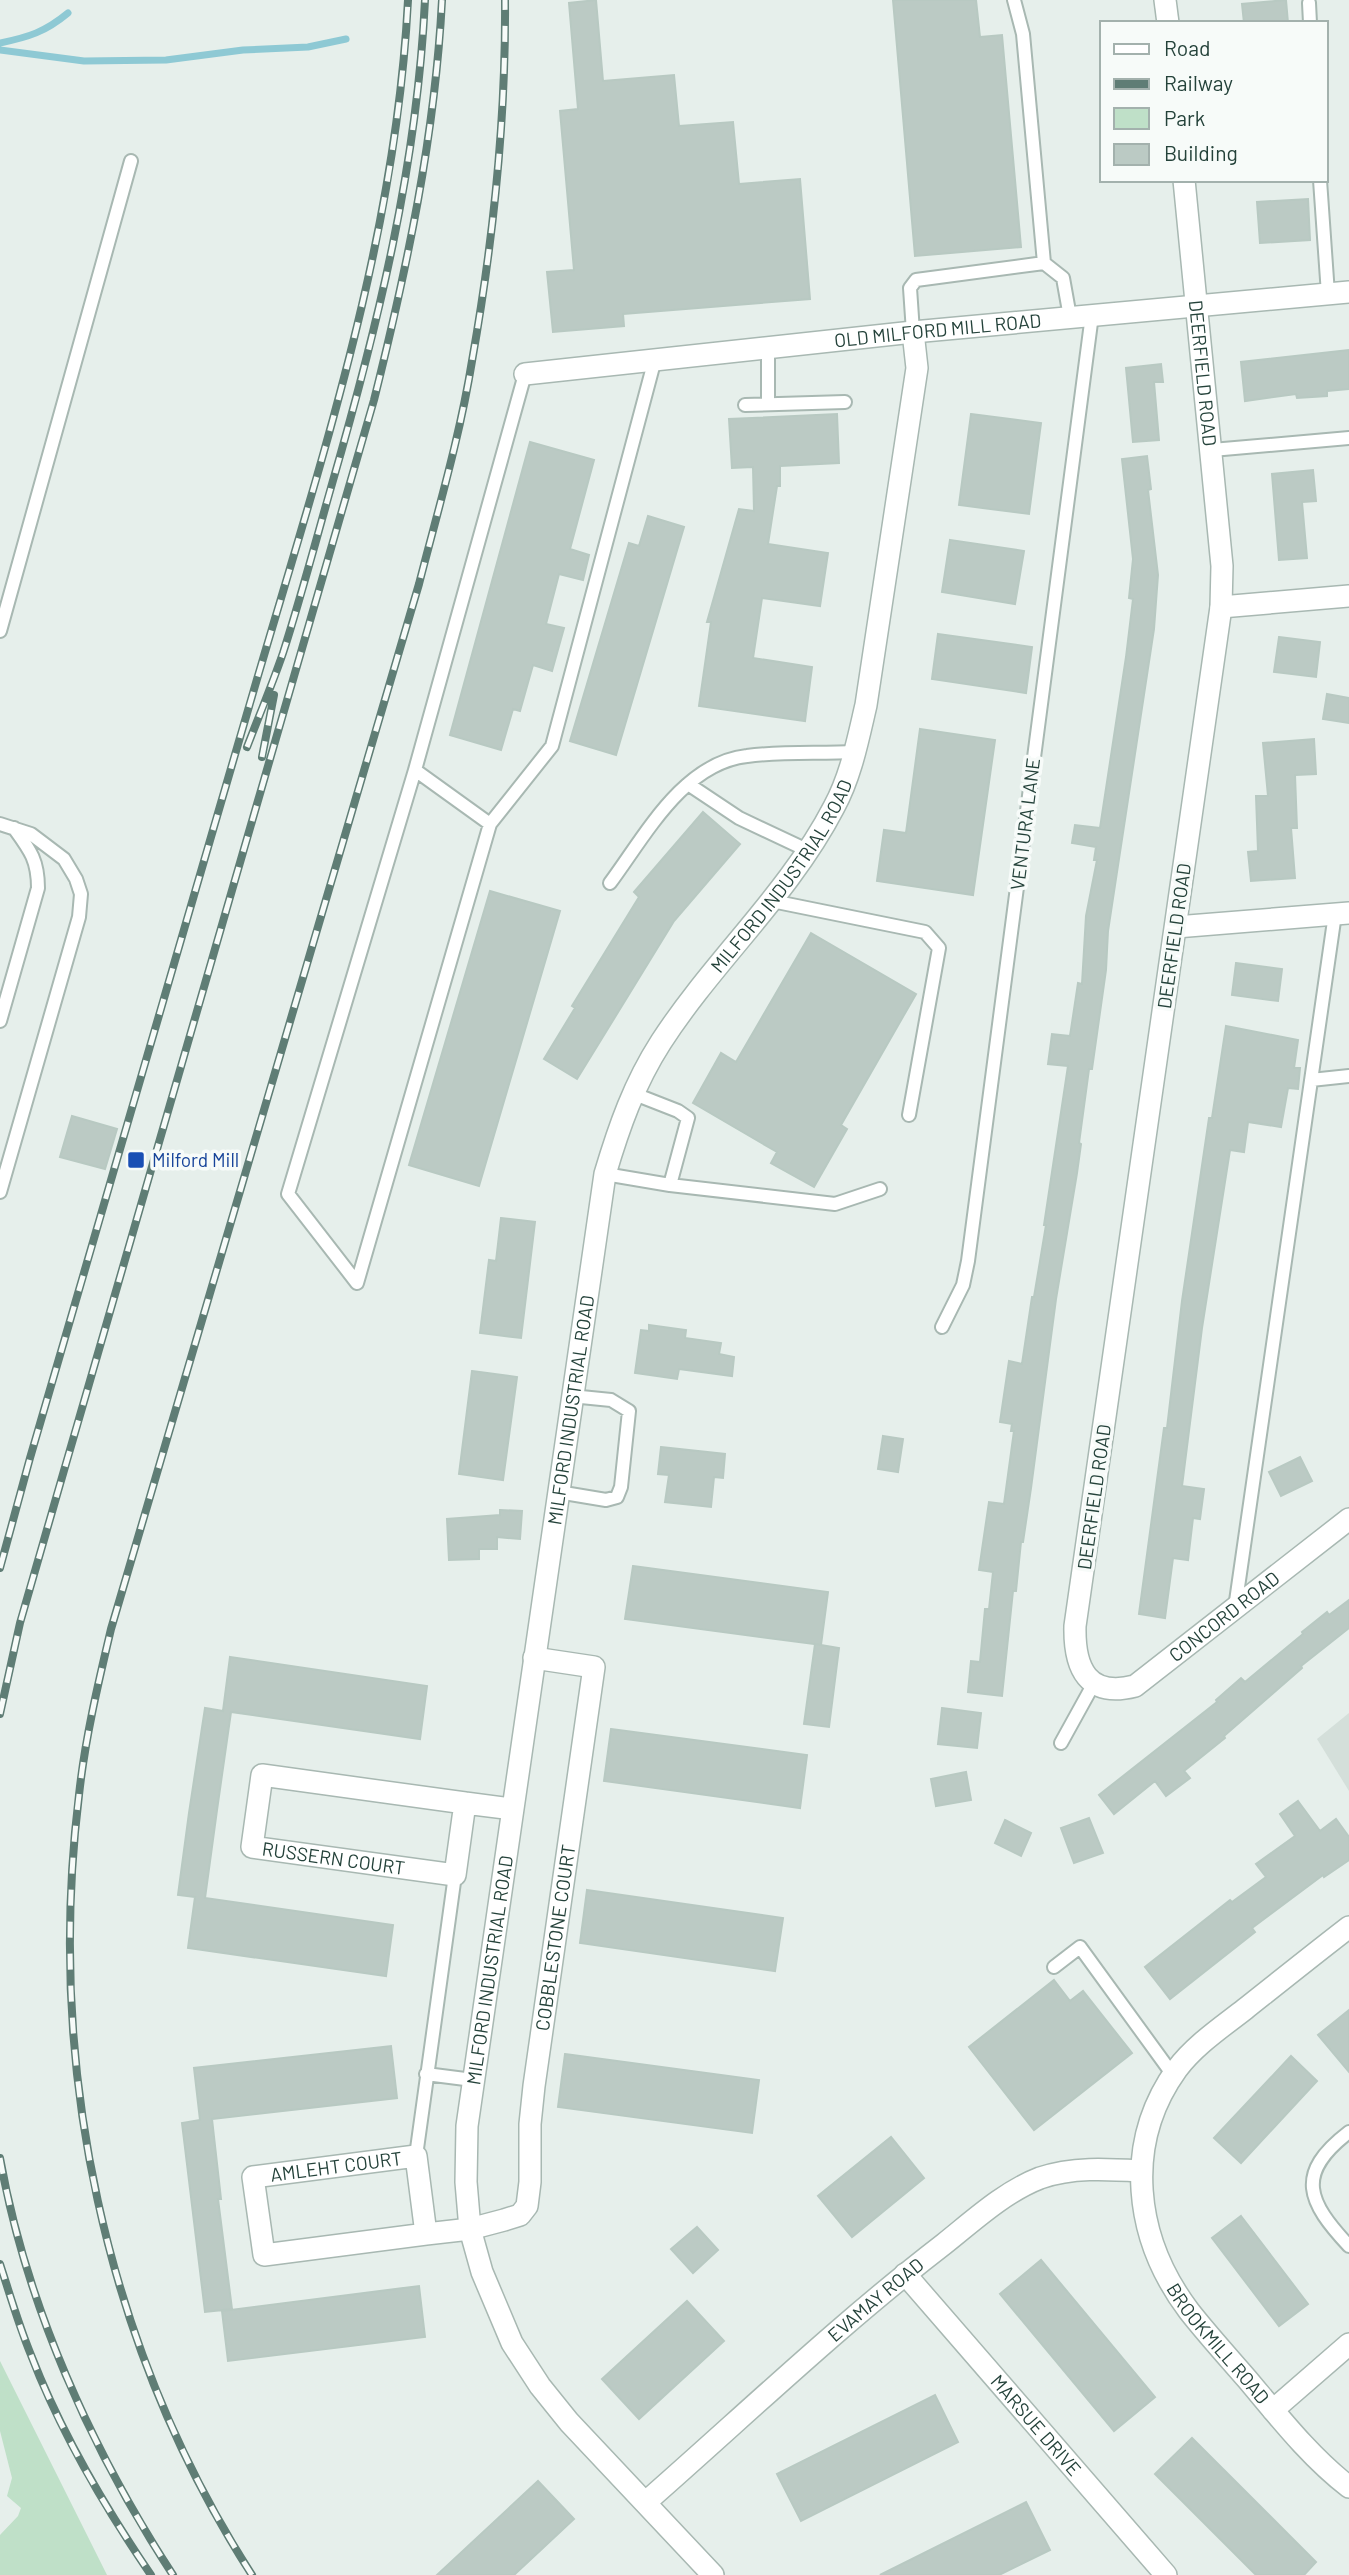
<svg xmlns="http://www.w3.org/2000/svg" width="1349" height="2575" viewBox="0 0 1349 2575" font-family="Barlow,sans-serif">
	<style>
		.built { fill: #d4dfda }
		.green { fill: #bfe0c8 }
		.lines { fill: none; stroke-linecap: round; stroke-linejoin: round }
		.stream { stroke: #8ec9d4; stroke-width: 7 }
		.building { fill: #bbcac4; stroke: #b8c9c2; stroke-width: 2 }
		.lane-casing { stroke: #a8b8b2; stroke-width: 16 }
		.street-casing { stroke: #a8b8b2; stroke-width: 24 }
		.lane { stroke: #fff; stroke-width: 12 }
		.street { stroke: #fff; stroke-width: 21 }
		.rail-casing { stroke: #5f7d75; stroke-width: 8 }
		.rail { stroke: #f7fbf9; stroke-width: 5; stroke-dasharray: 16; stroke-linecap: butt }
		.transit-dot { fill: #1a4fb4; stroke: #f7fbf9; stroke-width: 2.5 }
		.labels { text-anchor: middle; stroke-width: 7; stroke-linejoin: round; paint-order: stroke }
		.street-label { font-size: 19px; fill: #24423a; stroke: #f7fbf9 }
		.transit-label { font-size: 19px; fill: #164399; stroke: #f7fbf9; text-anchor: start }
	</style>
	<rect width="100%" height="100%" fill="#e6efeb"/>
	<path class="built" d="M1349,1713v78l-32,-52z"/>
	<path class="green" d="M0,2361l107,214h-107v-40l18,-19 3,-8 -14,-12 5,-18 -12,-47z"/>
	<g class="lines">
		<path class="stream" d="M0,43c29,-6 45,-11 68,-30
			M0,50l84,11 82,-1 77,-10 65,-3 38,-8"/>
	</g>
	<path class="building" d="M596,0l7,81 71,-6 5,51 54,-4 6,62 61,-5 10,120 -187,15 1,12 -71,6 -6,-60 27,-2 -14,-159 18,-2 -9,-106z
		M893,0h83l4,37 22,-2 19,212 -106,9z
		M1286,0l2,23h-44l-2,-19z
		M1308,199l2,41 -50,3 -3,-41z
		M1349,350v39l-22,2v5l-30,2 -1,-4 -51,7 -4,-39z
		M1161,364l2,18h-9l5,58 -26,2 -7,-74z
		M837,414l2,49 -59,3v20h-3l-9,58 60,9 -8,53 -58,-8 -9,60 59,9 -7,54 -106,-15 12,-84h-4l32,-113 15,2 -1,-44 -21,1 -3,-49z
		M971,414l70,9 -12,91 -70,-9z
		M530,442l64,18 -24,89 19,6 -6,25 -24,-6 -13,50 18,4 -12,43 -19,-6 -13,46 -7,-2 -12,41 -51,-15z
		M1147,456l4,33 -3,1 10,85 -4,54 -46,302 -2,39 -14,99h-3l-10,74 2,1 -4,29 -21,126 -25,189 -8,54h-2l-5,49h-3l-11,105 -34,-4 3,-31 9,1 5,-53h4l4,-37 -14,-2 10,-68 15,2 10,-73h-3l1,-7 -12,-2 9,-61 13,3 10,-67h2l12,-72h-2l24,-159 -20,-2 4,-30 18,2 8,-53 4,1 4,-68 11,-56h-3l2,-13 -24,-4 3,-18 25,3 26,-171 7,-58 -4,-1 4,-39 -11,-100z
		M1313,470l3,31 -14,1 5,56 -28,2 -7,-86z
		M648,516l36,11 -68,228 -46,-14 59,-198 10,3z
		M950,540l74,11 -9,53 -73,-12z
		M938,634l94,13 -6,46 -94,-14z
		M1279,637l41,5 -4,35 -42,-5z
		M1327,694l22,4v25l-26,-4z
		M920,729l75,11 -22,155 -96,-14 7,-51 22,3z
		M1314,739l2,35 -21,1 2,53h-6l4,50 -44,3 -3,-29 10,-1 -2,-55h12l-5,-53z
		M703,812l37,32 -66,77 -97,158 -33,-20 31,-51 -3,-2 67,-109 -5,-5z
		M490,891l70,20 -81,275 -70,-21z
		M811,933l105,61 -75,131 6,4 -33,58 -43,-24 6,-11 -84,-49 28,-50 15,9z
		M1236,963l46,6 -4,32 -46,-6z
		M1226,1026l72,14 -4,28h6l-2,21 -10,-1 -7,39 -33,-5 -4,30 -14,-2 -28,178 -20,158 22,3 -4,30 -7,-1 -5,42 -15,-2 -8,60 -26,-4 25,-186h3l15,-127 27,-183h3z
		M72,1116l45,13 -12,40 -45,-12z
		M501,1218l34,4 -14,116 -41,-5 9,-73 7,1z
		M649,1325l37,5 -1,8 36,5 -2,11 15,3 -2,19 -53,-7 -2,10 -42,-6 6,-43 8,1z
		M472,1371l45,6 -14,103 -44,-6z
		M883,1436l20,3 -5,33 -20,-3z
		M661,1447l64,7 -2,24 -9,-1 -3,30 -46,-5 4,-27 -11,-1z
		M1300,1457l12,24 -31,15 -12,-24z
		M500,1510l22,1 -2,28 -23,-2v12h-18v10l-30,1 -2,-41 53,-4z
		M633,1566l195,26 -7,53 -196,-26z
		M1349,1600v28l-48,38 1,2 -78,68 1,2 -41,33 6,7 -24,18 -11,-15 -41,33 -15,-19 118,-93 -1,-2 25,-22 4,4 58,-48 -1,-2 25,-20 2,3z
		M815,1644l24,4 -10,79 -25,-3z
		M230,1657l197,29 -7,53 -189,-27 -14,98 -12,88 188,27 -7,51 -198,-28 7,-51 -17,-2 11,-82 16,-105 18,3z
		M942,1708l39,5 -4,35 -39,-4z
		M611,1729l196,26 -7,53 -196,-27z
		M966,1772l5,28 -35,6 -5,-27z
		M1298,1801l22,30 16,-12 13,18v23l-25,17 -1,-2 -71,53 3,4 -85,67 -25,-32 85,-67 2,2 34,-25 -10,-13 39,-28 -15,-22z
		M1089,1818l14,35 -29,10 -13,-35z
		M1005,1820l26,13 -10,23 -26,-13z
		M587,1890l196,28 -8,53 -195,-28z
		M1054,1980l16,21 13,-10 49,62 -98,77 -65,-83z
		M1349,2010v62l-31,-37z
		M391,2046l6,52 -185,21 9,80h-3l14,110 -27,3 -23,-189 18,-3 -6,-52z
		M565,2054l194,26 -7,53 -194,-26z
		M1291,2056l26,25 -76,82 -27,-25z
		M891,2137l33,41 -72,59 -34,-41z
		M1241,2216l67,88 -29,22 -67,-88z
		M697,2227l21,23 -25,23 -22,-24z
		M1041,2260l114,137 -41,34 -114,-137z
		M419,2286l6,51 -197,24 -6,-50z
		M687,2301l37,40 -85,78 -37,-40z
		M935,2395l23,47 -157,79 -24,-47z
		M1192,2438l124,124 -12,13h-48l-101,-101z
		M538,2481l36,38 -60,56h-77z
		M1026,2502l24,48 -51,25h-119z"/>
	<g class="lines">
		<defs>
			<path id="lane" d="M1014,0l9,34 21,229
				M1309,3l1,20
				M1320,180l8,114
				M913,332l-3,-44 6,-8 128,-17 19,15 7,39
				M768,347v56
				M745,405l100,-3
				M1212,450l137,-12
				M0,631l131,-470
				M415,770l-127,424 69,89 133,-459 62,-78 103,-387
				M688,784l51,34 70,33
				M0,824l31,10 33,25 12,20 5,15 -2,23 -79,275
				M490,824l-75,-54 110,-396
				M610,883c35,-47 73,-120 137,-127 35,-5 72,-2 108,-4
				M772,901l153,31 14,16 -30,167
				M0,1021l38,-133c0,-28 -8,-38 -24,-60
				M1311,1080l38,-4
				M605,1174l65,11 18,-67 -10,-7 -46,-18
				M670,1185l165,19 45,-15
				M942,1327l21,-42 5,-24 124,-946
				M558,1492l48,8 11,-3 4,-10 8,-76 -18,-11 -40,-4
				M1235,1608l100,-694
				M1061,1743l32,-58
				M1054,1967l26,-20 93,128
				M426,2074l47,6
				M1349,2132c-55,42 -41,70 0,114
				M416,2156l39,-281"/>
			<g id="street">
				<path d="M1165,0l3,23"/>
				<path id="s1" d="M1184,180l38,386 -1,41 -146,1019c-1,43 13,72 60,60l214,-167"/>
				<path id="s2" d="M525,374l388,-42 436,-40"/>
				<path d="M1221,607l128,-11"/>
				<path d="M1176,927l173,-14"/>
				<path id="s3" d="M465,1803l-203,-28 -10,72 203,28 10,-72 47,6"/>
				<path id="s4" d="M1349,1927c-35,27 -70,55 -104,82 -23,18 -50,36 -68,60 -54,75 -43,169 12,242 18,23 39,46 58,68 32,38 63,78 102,108"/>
				<path id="s5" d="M426,2234l-162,21 -11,-78 163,-21 10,78 44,-5 34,-9 16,-5 7,-9 3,-24v-58l4,-38 60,-419 -60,-9"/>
				<path id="s6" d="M905,2274l261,301"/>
				<path d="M1273,2410l76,-66"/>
				<path id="s7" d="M646,2502c98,-86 194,-178 298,-258 29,-23 60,-52 96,-66 32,-11 66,-9 100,-7"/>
				<path id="s8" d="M713,2575l-144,-153 -29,-36 -28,-43 -30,-71 -12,-43 -4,-47 1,-56 138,-952c14,-47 29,-90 56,-132 53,-82 128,-148 173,-235 17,-31 24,-68 32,-102l51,-337 -4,-36"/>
			</g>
		</defs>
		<use href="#lane" class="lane-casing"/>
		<use href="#street" class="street-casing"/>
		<use href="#lane" class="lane"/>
		<use href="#street" class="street"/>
		<defs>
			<path id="rail" d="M247,747c12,-31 25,-62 36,-94 18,-56 33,-113 49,-169 46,-159 85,-318 93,-484
				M262,757l12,-62
				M0,1568l30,-110c75,-257 150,-515 225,-772 66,-225 141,-449 153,-686
				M0,1714l20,-91 45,-156 309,-1067c33,-132 61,-264 68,-400
				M0,2158c26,147 92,293 173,417
				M0,2264c10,31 19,62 31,91 30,78 73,151 120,220
				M252,2575c-148,-230 -206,-510 -173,-780 6,-56 19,-111 32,-166l308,-1045c19,-74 41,-148 53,-223 21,-119 34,-241 33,-361"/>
		</defs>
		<use href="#rail" class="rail-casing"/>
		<use href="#rail" class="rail"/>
	</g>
	<rect class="transit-dot" x="127" y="1151" width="18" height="18" rx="3.5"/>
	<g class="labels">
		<g class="street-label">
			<text dy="7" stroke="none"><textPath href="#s2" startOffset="415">OLD MILFORD MILL ROAD</textPath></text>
			<text dy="7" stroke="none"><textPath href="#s1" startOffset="194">DEERFIELD ROAD</textPath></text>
			<text transform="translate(1025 824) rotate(-83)" y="7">VENTURA LANE</text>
			<text dy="7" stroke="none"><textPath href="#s8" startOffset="1844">MILFORD INDUSTRIAL ROAD</textPath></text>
			<text transform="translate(1174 936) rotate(-82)" y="7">DEERFIELD ROAD</text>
			<text dy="7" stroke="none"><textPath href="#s8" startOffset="1256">MILFORD INDUSTRIAL ROAD</textPath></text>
			<text transform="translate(1094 1497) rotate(-82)" y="7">DEERFIELD ROAD</text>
			<text dy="7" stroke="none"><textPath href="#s1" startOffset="1676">CONCORD ROAD</textPath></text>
			<text dy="7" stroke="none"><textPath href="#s3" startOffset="360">RUSSERN COURT</textPath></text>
			<text dy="7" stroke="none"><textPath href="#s5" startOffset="863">COBBLESTONE COURT</textPath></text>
			<text dy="7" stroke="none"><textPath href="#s8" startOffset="690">MILFORD INDUSTRIAL ROAD</textPath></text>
			<text dy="7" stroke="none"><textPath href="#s5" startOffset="326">AMLEHT COURT</textPath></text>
			<text dy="7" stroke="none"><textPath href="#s7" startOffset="306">EVAMAY ROAD</textPath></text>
			<text dy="7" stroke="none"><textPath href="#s4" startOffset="527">BROOKMILL ROAD</textPath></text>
			<text dy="7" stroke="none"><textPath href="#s6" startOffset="200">MARSUE DRIVE</textPath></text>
		</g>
		<g class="transit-label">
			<text x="152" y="1167">Milford Mill</text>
		</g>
	</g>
	<rect x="1100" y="21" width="228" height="161" fill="#f7fbf9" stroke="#a3b1ad" stroke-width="2"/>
	<rect x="1114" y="44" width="35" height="10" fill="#ffffff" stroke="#a3b1ad" stroke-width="2"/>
	<text x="1164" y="56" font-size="21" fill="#24423a">Road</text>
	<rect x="1114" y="79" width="35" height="10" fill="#5f7d75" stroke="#a3b1ad" stroke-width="2"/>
	<text x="1164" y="91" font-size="21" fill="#24423a">Railway</text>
	<rect x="1114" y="108" width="35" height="21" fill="#bfe0c8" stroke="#a3b1ad" stroke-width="2"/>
	<text x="1164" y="126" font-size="21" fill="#24423a">Park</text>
	<rect x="1114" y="144" width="35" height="21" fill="#bbcac4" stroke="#a3b1ad" stroke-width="2"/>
	<text x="1164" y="161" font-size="21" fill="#24423a">Building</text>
</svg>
